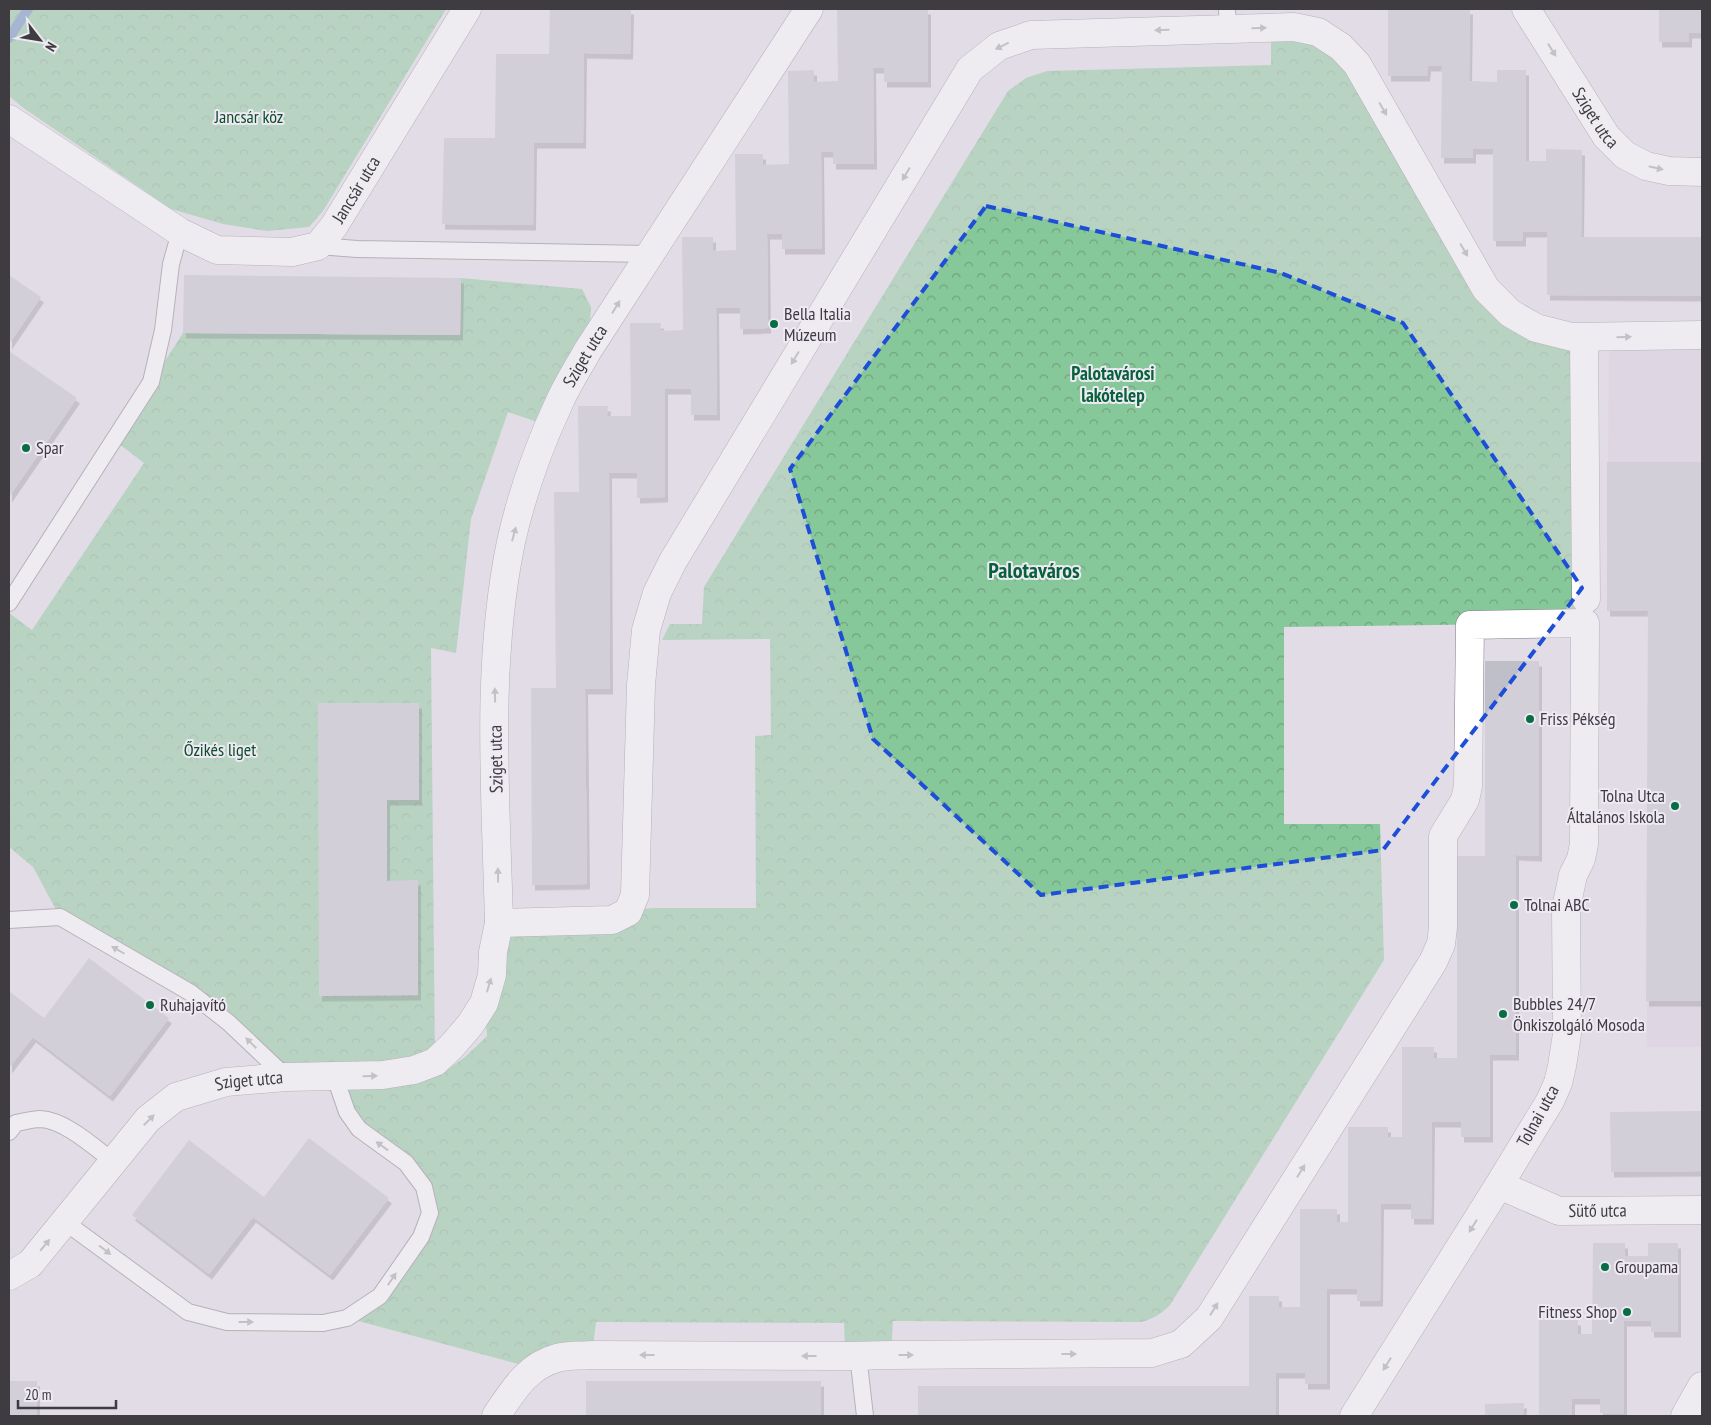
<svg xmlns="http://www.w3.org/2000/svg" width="1711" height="1425" viewBox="0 0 1711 1425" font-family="'PT Sans Narrow',sans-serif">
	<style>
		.built { fill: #d9d0e0 }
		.forest { fill: url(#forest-crowns) }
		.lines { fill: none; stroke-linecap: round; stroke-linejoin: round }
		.stream { stroke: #5d86b8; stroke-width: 10 }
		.building { fill: #bfbfc9; filter: url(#shadow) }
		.lane-casing { stroke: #817c84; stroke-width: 18 }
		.street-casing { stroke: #817c84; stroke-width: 29 }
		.lane { stroke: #fff; stroke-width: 16 }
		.street { stroke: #fff; stroke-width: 28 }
		.oneway { fill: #9e9ea0 }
		.marked { fill: none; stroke: #1d4ed8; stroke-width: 4; stroke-dasharray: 10 6; stroke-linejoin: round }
		.poi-dot { fill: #076d43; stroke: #eee9f3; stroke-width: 2 }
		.labels { text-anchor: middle; stroke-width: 4; stroke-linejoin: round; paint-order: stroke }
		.park-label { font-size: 18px; fill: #0a4f29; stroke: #eee9f3 }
		.street-label { font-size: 18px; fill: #3e3c40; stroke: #eee9f3 }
		.poi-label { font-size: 18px; fill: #3e3c40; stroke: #eee9f3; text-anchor: start }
		.neighbourhood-label { font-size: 19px; font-weight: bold; fill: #07623c; stroke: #eee9f3 }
		.district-label { font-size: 22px; font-weight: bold; fill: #07623c; stroke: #eee9f3 }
	</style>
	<defs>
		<pattern id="forest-crowns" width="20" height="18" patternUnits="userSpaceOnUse" patternTransform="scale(1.25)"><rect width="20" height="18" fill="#87c89a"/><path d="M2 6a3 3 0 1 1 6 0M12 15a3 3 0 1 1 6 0" fill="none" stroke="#70a47f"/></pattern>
		<filter id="shadow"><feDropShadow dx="3" dy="5.5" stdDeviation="0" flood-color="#0004"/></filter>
	</defs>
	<rect width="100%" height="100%" fill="#e1dce5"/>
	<path class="built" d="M1609,344h93v703h-55l1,-435 -41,-1z"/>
	<path class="forest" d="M9,9h437l-123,202 -14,16 -42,4 -44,-7 -52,-15 -146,-100 -16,-13z
		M1271,27l70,20 145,242 98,49 1,285 -301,4v197h96l4,136 -214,345c-9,9 -16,13 -28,17l-249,-1 -2,34 -46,-7 -1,-25 -248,-1 -4,33 -59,13 -186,-50 33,-22 41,-59 3,-50 -70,-73 -10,-28 97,-12 24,-17 22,-21 -3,-33 15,-80 154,-15h103l-1,-172 16,-1 -1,-96 -108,1 8,-16h32l2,-37 304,-496 18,-13 21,-7 224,-6z
		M461,278l121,11 9,18 -3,43 -48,73 -32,-11 -37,107 -15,134 -25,-5 4,414 -149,15 -57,-54 -169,-106 -27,-50 -24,-20v-234l23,17 112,-167 -30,-23 69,-107 277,2z"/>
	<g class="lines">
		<path class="stream" d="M9,38l19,-29"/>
	</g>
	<path class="building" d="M550,9h81l-1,45 -46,-1 -1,90h-49l-1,82 -91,-1 2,-86h51l1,-84h53z
		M837,9h91v73h-44v-14h-11l1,96h-41v-12h-12l1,97h-40v-15h-15l1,94 -28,1v-21h-24l1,107h-26v-26h-26v108l-28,1v-25h-28l1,216h-25l2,195 -55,1 -1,-197h25l-2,-196h25l-1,-86h30l-1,10h24l-1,-93h31l-1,8 23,-1 -1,-93h31v14l23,-1 -1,-96h28v11l26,-1 -1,-93 26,-1v12l24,-1z
		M1388,9h82l-1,72 28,1v-12h29v91h20v-12l36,1 -1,87h121v59l-155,-1v-63h-24v9h-30v-92h-20v9h-32l1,-92h-14l-1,10h-39z
		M1659,9h43v24h-13v9h-30z
		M9,275l32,22 -32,47z
		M184,275l277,3 -1,57 -277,-2z
		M9,351l68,47 -68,99z
		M1607,462h95v539h-56l2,-390h-41z
		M1485,661h54v195l-23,-1v200h-26v82h-29v-15h-29l-1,97h-20v-15h-30l-1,97h-23v-12h-30v95h-22v-11h-29v43h-358v-30h331v-90h30v11h21v-98h37v13h11v-95h40v10h14v-90h32v11h23v-202h28z
		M318,703h101v97h-32v81l31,-1v115l-99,1z
		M89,958l80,60 -59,78 -77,-59 -24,31v-77l35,27z
		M1702,1111v60l-91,1 -1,-60z
		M309,1138l80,60 -59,77 -77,-58 -44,57 -77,-59 57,-75 75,57z
		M1593,1243h32v13h23v-13h30v89h-27v-11h-27v93l-24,-1v-14h-28v17h-33v-96h39v14h14z
		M9,1381h28v35h-28z
		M586,1381h235v35h-235z
		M1524,1403l-1,13h-38v-12z"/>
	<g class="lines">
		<defs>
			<path id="lane" d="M1227,9l1,19
				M318,246l39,3 292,5
				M9,603l142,-221 12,-52 8,-66 9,-32
				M9,920l51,-3 131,76 38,30 57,54
				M9,1132l7,-9c7,-1 16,-4 24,-4 25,1 54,28 74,43
				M65,1222l123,90 39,10 96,1 24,-5 33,-22 41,-59 9,-24 -6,-26 -18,-24 -47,-34 -12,-17 -9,-26v-10
				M858,1355l7,61"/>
			<g id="street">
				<path id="s1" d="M1526,9l80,127 19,19 21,11 23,5 33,1"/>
				<path id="s2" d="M9,119l171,113 37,18 75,2 26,-6 16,-20 133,-217"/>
				<path d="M1584,338l2,261"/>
				<path d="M499,923l113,-3 16,-8 7,-17 6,-210 5,-55 11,-37 16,-32 297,-492 29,-23 32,-11 263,-8 24,5 23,15 16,17 129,225 24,24 26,15 36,9 130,-2"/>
				<path id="s3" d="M1499,1185l60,26 143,-1"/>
				<path id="s4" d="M9,1276l21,-12 118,-145 28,-22 50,-15 60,-5 97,-2 31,-5 21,-8 16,-15 19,-22 14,-22 8,-28 1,-23 6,-29c-3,-126 -14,-256 12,-381 10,-45 28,-96 48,-139 8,-18 19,-35 29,-53l221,-341"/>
				<path d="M496,1416c16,-24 31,-50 61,-58 11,-3 24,-2 35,-3l257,1 42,-1 261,-2 29,-9 28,-26 195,-310 29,-46 8,-18 2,-17v-91l22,-36 3,-14 2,-161 115,-2 -1,221 -3,15 -8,16 -7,33 1,126 -5,32 -4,17 -8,18 -51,84 -145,231"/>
				<path d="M1685,1416l17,-30"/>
			</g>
		</defs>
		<use href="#lane" class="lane-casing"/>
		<use href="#street" class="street-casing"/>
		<use href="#lane" class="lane"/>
		<use href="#street" class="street"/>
	</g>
	<defs><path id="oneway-solid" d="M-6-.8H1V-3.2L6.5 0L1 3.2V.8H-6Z" transform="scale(1.25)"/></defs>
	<g class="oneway">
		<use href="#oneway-solid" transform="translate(1259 28) rotate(-1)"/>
		<use href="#oneway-solid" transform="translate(1162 30) rotate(178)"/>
		<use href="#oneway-solid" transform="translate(1002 46) rotate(154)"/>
		<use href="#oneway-solid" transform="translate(1552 50) rotate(58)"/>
		<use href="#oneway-solid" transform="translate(1383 109) rotate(60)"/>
		<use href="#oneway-solid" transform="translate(1656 168) rotate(13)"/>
		<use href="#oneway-solid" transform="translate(906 174) rotate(121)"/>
		<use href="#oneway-solid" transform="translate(1464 250) rotate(60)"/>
		<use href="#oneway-solid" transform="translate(616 307) rotate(-58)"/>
		<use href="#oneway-solid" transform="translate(1624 337) rotate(-1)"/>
		<use href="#oneway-solid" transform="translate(795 358) rotate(121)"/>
		<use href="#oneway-solid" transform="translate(514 534) rotate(-75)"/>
		<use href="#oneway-solid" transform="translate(495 695) rotate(-91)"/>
		<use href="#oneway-solid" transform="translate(498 875) rotate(-91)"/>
		<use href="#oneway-solid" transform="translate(118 950) rotate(-150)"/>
		<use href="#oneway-solid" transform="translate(489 985) rotate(-74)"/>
		<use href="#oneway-solid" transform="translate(251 1043) rotate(-136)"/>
		<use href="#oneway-solid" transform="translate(370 1076) rotate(-1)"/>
		<use href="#oneway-solid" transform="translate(149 1120) rotate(-45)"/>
		<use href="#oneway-solid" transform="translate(382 1146) rotate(-144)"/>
		<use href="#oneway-solid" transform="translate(1301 1171) rotate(-58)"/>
		<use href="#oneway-solid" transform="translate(1473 1226) rotate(122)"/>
		<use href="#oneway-solid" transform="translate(45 1245) rotate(-50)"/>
		<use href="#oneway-solid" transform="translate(105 1250) rotate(37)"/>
		<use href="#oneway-solid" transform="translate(392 1279) rotate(-56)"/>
		<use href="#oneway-solid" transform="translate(1214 1309) rotate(-58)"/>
		<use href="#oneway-solid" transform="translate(246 1322)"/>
		<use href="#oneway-solid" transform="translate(1069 1354)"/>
		<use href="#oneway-solid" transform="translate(647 1355) rotate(-180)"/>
		<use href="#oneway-solid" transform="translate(906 1355)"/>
		<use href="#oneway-solid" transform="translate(809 1356) rotate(-180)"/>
		<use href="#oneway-solid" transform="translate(1387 1364) rotate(122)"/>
	</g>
	<path d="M0 0H1711V1425H0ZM986,206l295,67 122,50 179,265 -199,262 -342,45 -168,-156 -83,-270z" fill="#e1dce5" fill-opacity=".55" fill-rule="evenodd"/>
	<path class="marked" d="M986,206l295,67 122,50 179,265 -199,262 -342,45 -168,-156 -83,-270z"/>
	<g class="poi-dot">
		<circle cx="774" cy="324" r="5"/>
		<circle cx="26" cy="448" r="5"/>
		<circle cx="1530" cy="719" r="5"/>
		<circle cx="1675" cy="806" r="5"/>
		<circle cx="1514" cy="905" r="5"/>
		<circle cx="150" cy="1005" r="5"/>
		<circle cx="1503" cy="1014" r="5"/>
		<circle cx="1605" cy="1267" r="5"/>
		<circle cx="1627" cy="1312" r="5"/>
	</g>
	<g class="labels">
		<g class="park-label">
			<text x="249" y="123">Jancsár köz</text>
			<text x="220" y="756">Őzikés liget</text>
		</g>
		<g class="street-label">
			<text dy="6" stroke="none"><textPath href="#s1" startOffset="129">Sziget utca</textPath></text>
			<text dy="6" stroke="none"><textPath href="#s2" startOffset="416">Jancsár utca</textPath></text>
			<text dy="6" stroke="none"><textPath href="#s4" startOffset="1252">Sziget utca</textPath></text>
			<text transform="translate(496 759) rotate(-91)" y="6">Sziget utca</text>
			<text dy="6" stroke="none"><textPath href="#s4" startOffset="322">Sziget utca</textPath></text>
			<text transform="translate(1538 1116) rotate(-61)" y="6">Tolnai utca</text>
			<text dy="6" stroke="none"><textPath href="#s3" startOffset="104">Sütő utca</textPath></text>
		</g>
		<g class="poi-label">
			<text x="784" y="320">Bella Italia<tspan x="784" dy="21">Múzeum</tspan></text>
			<text x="36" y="454">Spar</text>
			<text x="1540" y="725">Friss Pékség</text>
			<text x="1665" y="802" text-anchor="end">Tolna Utca<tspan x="1665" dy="21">Általános Iskola</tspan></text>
			<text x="1524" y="911">Tolnai ABC</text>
			<text x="1513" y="1010">Bubbles 24/7<tspan x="1513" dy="21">Önkiszolgáló Mosoda</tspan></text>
			<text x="160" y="1011">Ruhajavító</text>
			<text x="1615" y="1273">Groupama</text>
			<text x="1617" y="1318" text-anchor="end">Fitness Shop</text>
		</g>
		<g class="neighbourhood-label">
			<text x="1113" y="380">Palotavárosi<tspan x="1113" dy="22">lakótelep</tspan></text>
		</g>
		<g class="district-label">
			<text x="1034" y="578">Palotaváros</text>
		</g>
	</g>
	<rect width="1711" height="1425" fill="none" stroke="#3e3c40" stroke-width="20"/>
	<g transform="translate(40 40) rotate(121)" stroke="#eee9f3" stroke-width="4" paint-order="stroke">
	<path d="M0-4L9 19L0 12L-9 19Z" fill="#3e3c40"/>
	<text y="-8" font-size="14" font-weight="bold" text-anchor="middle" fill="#3e3c40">N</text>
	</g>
	<path d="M18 1400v8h98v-8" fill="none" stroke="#3e3c40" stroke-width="2.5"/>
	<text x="25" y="1400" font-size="15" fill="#3e3c40" stroke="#eee9f3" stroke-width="4" paint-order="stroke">20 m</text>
</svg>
